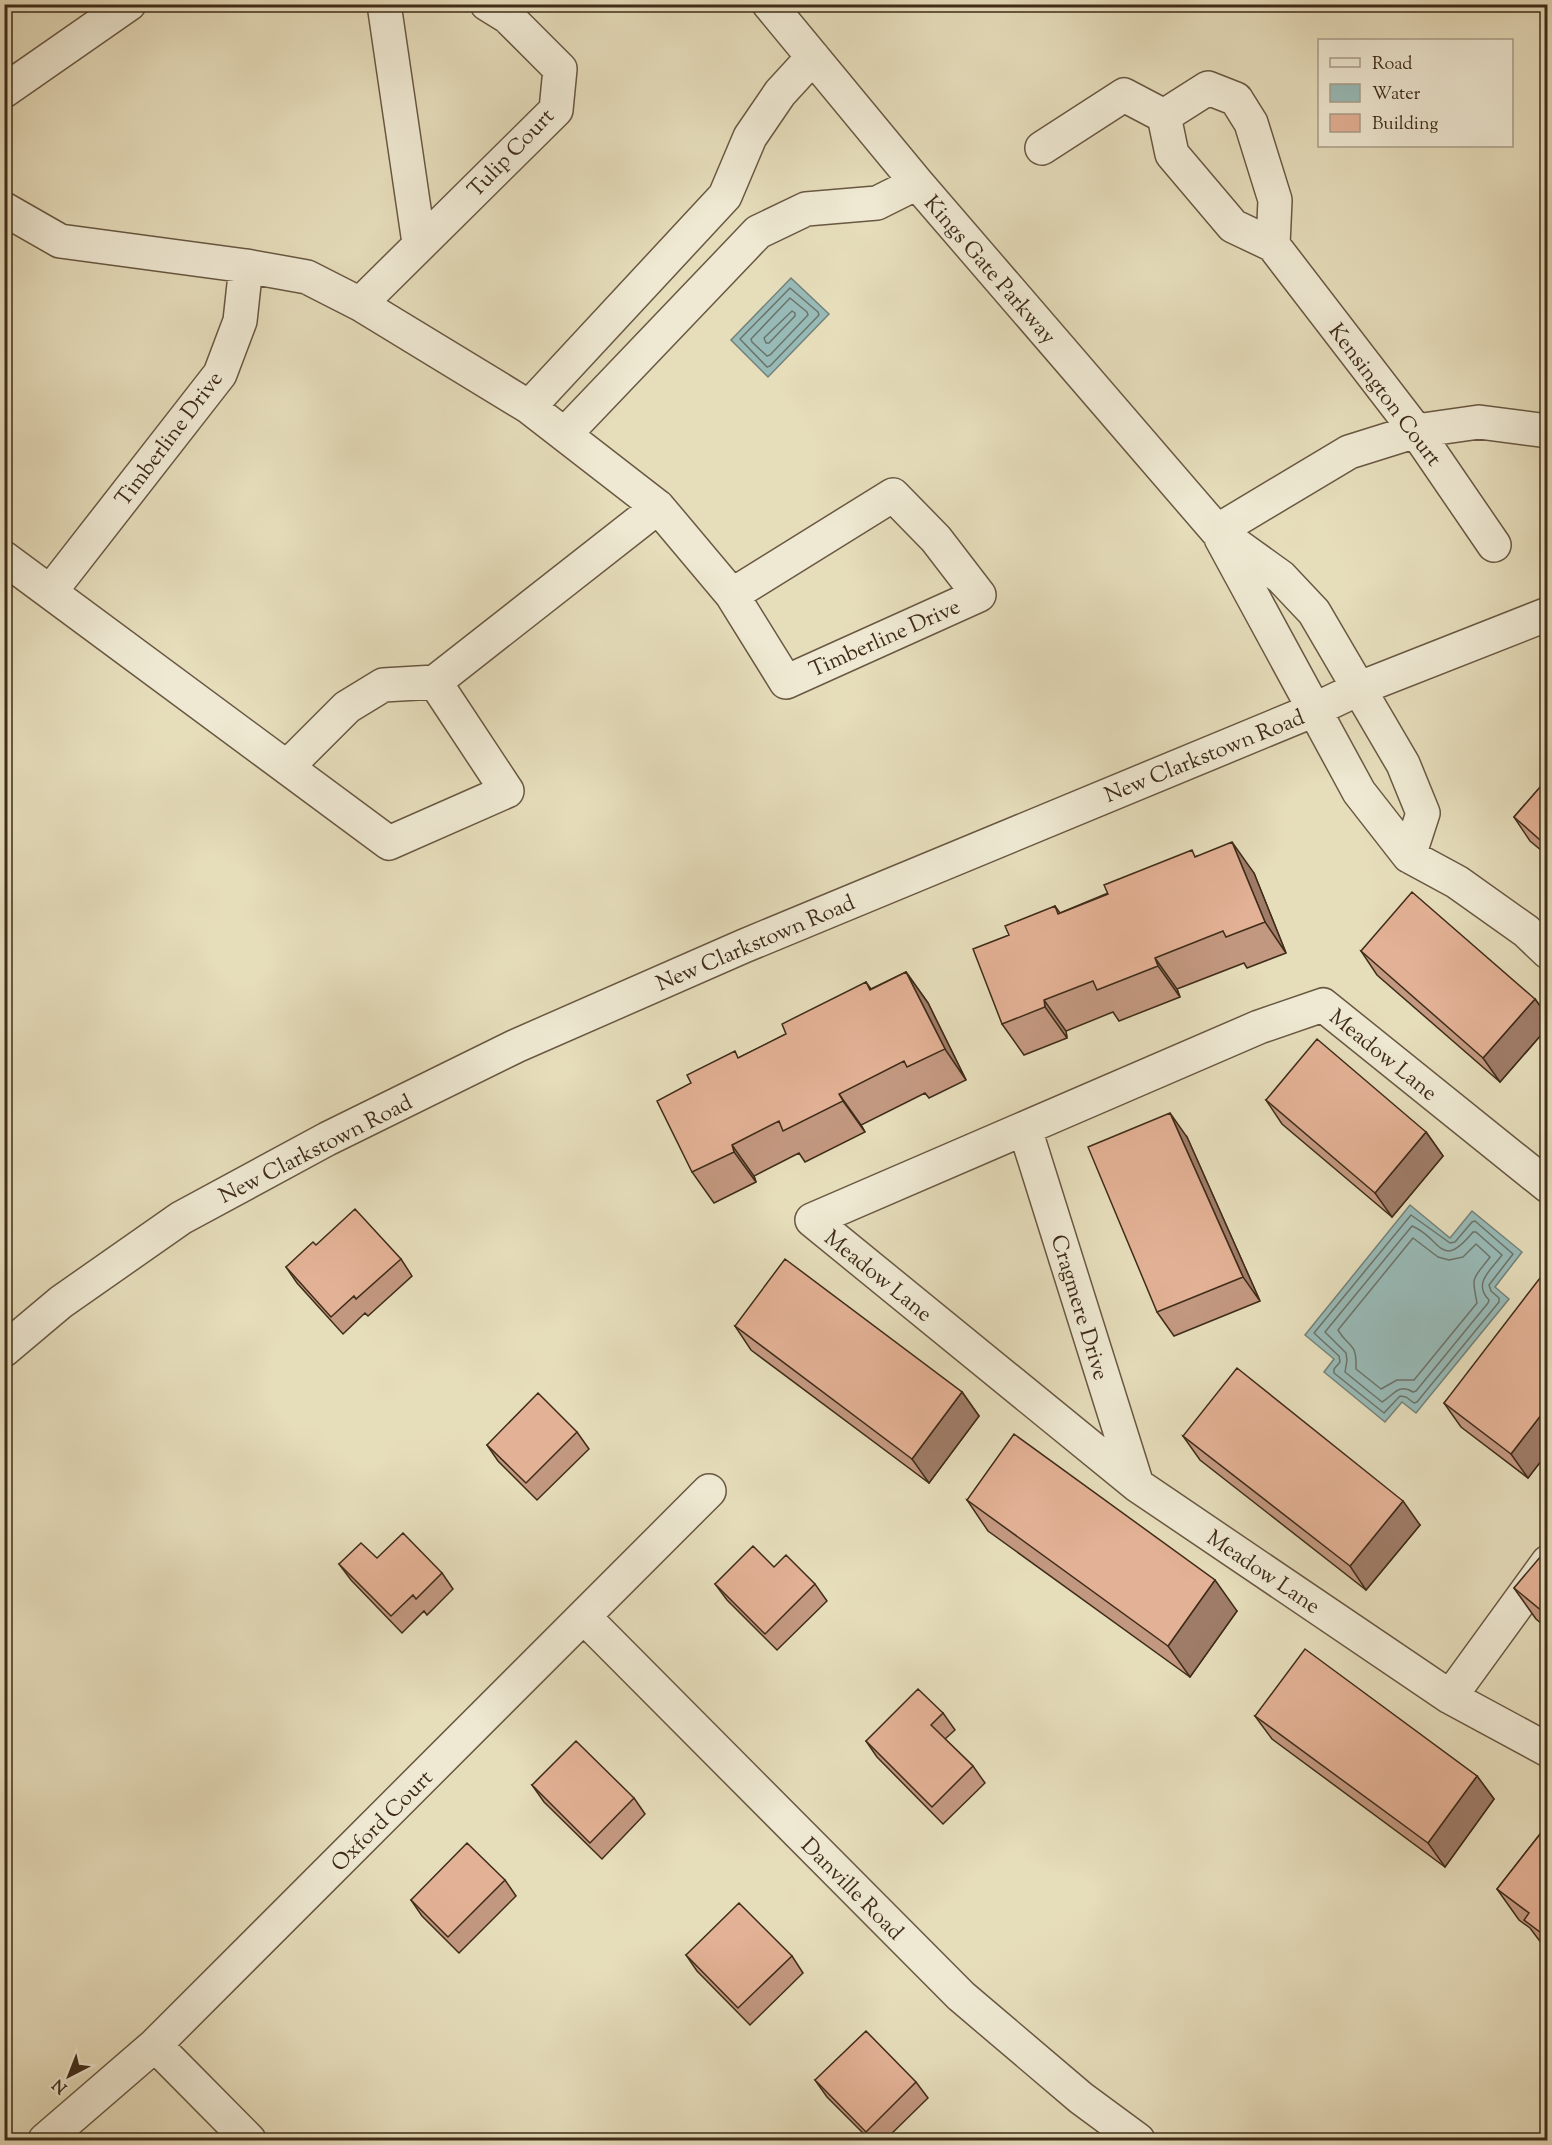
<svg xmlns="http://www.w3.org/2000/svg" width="1552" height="2145" viewBox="0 0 1552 2145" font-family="'Sorts Mill Goudy',serif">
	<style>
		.water { fill: #98bab7; stroke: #748178; stroke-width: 1.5 }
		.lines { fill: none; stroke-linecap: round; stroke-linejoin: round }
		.shore { stroke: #6c7368; stroke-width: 1.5 }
		.minor-casing { stroke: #695842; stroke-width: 36 }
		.minor { stroke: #efe9d3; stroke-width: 33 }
		.wall { fill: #c39880; stroke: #3f2c19; stroke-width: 1.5 }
		.shaded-wall { fill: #9f7c68; stroke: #3f2c19; stroke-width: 1.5 }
		.building { fill: #e3b195; stroke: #3f2c19; stroke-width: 1.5 }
		.labels { text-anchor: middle; stroke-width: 5; stroke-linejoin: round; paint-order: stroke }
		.street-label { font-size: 22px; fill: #3f2c19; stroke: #efe9d3 }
	</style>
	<rect width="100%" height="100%" fill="#e6ddbb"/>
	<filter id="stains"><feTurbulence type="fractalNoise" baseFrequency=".00333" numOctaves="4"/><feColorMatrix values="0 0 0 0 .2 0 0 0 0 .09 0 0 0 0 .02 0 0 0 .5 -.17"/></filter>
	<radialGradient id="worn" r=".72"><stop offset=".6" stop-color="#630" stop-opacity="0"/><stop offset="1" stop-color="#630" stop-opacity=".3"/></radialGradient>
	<path class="water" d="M791,278l38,36 -61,63 -37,-37z
		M1410,1205l40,33 22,-27 50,41 -27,35 14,12 -93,114 -14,-11 -17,20 -61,-50 10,-13 -29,-24z"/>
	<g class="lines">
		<path class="shore" d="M790,288l28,24 1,3 -49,51 -3,1 -27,-28z
			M790,298l17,14 1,3 -38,40 -3,1 -15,-14 -1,-3z
			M792,311l3,2v3l-26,27h-3l-2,-5z
			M1411,1215l39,28 5,-1 17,-20 3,-1 38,33 -24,31 2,6 8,7v4l-82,100 -3,1 -8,-6 -6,-1 -16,17 -50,-40v-4l6,-7 -1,-6 -25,-23z
			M1412,1226c30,12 28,46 61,6h3l26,23c-10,14 -30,28 -13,45l-1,3 -72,88 -3,1c-15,-9 -19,3 -31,10l-37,-30 2,-12 -1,-7 -21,-21z
			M1413,1238l25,19 11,3 14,-3 13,-13 14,13c-17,23 -19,17 -13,46l-63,77h-17l-16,9 -25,-20c1,-28 -7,-20 -18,-39z"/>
		<defs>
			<path id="minor" d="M384,4l35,239
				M769,4l148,179 300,348 64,46 33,35 89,152 20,49 -14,43
				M4,91l125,-87
				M1042,148l82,-53 40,21
				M4,209l56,32 186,25 61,11 53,27 169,103 129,100 74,88 54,87 193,-87 -43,-56 -43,-44 -161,100
				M1273,245l-40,-19 -61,-72 -8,-38 44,-28 28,11 15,24 24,77 -2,45 143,186 78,114
				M360,304l196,-194 4,-41 -52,-52 -21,-13
				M529,407l196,-211 25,-59 30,-44 33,-36
				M565,434l193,-202 48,-23 71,-6 40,-20
				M1217,531l132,-79 67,-21 63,-9 69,9
				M1221,538l138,254 50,64 48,26 69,49 22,21
				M4,558l385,285 118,-52 -72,-109
				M50,592l170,-218 20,-53 6,-55
				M287,767l60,-60 36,-22 52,-3 223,-175
				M1025,1129l112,356
				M1548,1186l-225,-181 -64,22 -447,193 325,265 313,212 98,53
				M4,1350l57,-48 120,-84 146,-79 189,-93 228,-100 570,-236 46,-22 188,-74
				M584,1617l377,379 120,102 57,42
				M1450,1697l98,-135
				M155,2045l94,95
				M45,2140l110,-95 554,-554"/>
		</defs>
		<use href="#minor" class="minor-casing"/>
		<use href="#minor" class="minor"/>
	</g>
	<path class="wall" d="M1548,778v78l-18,-15 -16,-24z
		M1197,856l57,17 32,80 -39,15 -3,-5 -67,26 3,8 -61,24 -6,-9 -47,19 1,7 -43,17 -22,-31 7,-89 46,-29 5,7z
		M1361,951l174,48 13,18v10l-48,55 -123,-107z
		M906,972l22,31 38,77 -37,18 -4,-5 -64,32 4,7 -60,30 -6,-9 -45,23 2,6 -42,21 -22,-31 48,-115 46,-23 80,-52 5,7z
		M1266,1100l160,32 17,24 -51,61 -110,-93z
		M1187,1137l73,164 -86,35 -17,-24z
		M316,1245l85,14 11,17 -44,40 -3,-3 -22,21 -46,-51 -11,-16z
		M1548,1284v168l-20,26 -67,-51 -17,-24z
		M735,1326l227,66 17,24 -50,67 -178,-133z
		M577,1432l12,17 -52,51 -39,-39 -11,-16z
		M1183,1436l237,89 -54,65 -166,-130z
		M967,1500l270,111 -47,66 -202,-146z
		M377,1558l65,15 11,16 -26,26 -3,-4 -22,22 -51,-53 -12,-16z
		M1548,1558v71l-12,-10 -22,-31z
		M774,1567l41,17 12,17 -50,49 -50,-50 -12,-16z
		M943,1713l12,17 -10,9 28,27 12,17 -42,41 -66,-67 -11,-16z
		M1255,1716l222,60 17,23 -49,68 -173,-128z
		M532,1785l102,13 11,16 -43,45 -58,-57z
		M1548,1824v128l-18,-24 -11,-8 -22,-31z
		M505,1880l11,16 -57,57 -37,-37 -11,-16z
		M686,1955l106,1 11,17 -53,52 -53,-54z
		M815,2080l101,2 12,16 -43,42h-15l-43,-43z"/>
	<path class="shaded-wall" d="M1232,842l22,31 32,80 -21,-31z
		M1155,958l22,31 3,8 -22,-31z
		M906,972l22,31 38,77 -21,-31z
		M1535,999l13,18v10l-48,55 -17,-24z
		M1044,1000l22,31 1,7 -22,-31z
		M839,1094l22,31 4,7 -22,-31z
		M1170,1113l17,24 73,164 -17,-24z
		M1426,1132l17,24 -51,61 -17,-24z
		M732,1145l22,31 2,6 -22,-30z
		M962,1392l17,24 -50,67 -17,-24z
		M1548,1406v46l-20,26 -17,-24z
		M1403,1501l17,24 -54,65 -16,-24z
		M1215,1580l22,31 -47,66 -22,-31z
		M1477,1776l17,23 -49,68 -17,-24z"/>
	<path class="building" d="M1548,778v69l-34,-30z
		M1232,842l33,80 -39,15 -3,-6 -68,27 3,8 -61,24 -4,-9 -49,19 1,7 -43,17 -29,-75 36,-14 -4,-9 50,-20 3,8 50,-20 -4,-9 88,-35 3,7z
		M1412,892l123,107 -52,59 -122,-107z
		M906,972l39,77 -38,18 -3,-6 -65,33 4,7 -60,30 -4,-10 -47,24 2,7 -42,20 -35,-71 34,-18 -4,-8 48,-24 3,7 48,-24 -4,-10 84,-42 4,8z
		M1317,1039l109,93 -51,61 -109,-93z
		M1170,1113l73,164 -86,35 -69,-165z
		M355,1209l46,50 -45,40 -2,-3 -23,21 -45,-50 27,-25 3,3z
		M785,1259l177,133 -50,67 -177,-133z
		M1540,1278l8,6v122l-37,48 -67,-51z
		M1237,1368l166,133 -53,65 -167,-130z
		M538,1393l39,39 -51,51 -39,-38z
		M1014,1434l201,146 -47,66 -201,-146z
		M403,1533l39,40 -26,26 -3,-4 -22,21 -52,-52 22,-21 16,15z
		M753,1546l21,21 12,-12 29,29 -50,50 -50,-50z
		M1541,1556l5,4 2,-2v58l-34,-28z
		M1305,1649l172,127 -49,67 -173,-127z
		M918,1689l25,24 -12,12 42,41 -41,41 -66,-66z
		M576,1741l58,57 -44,45 -58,-58z
		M1548,1824v114l-24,-18 5,-7 -32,-24z
		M467,1843l38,37 -57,57 -37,-37z
		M739,1903l53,53 -54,52 -52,-53z
		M866,2031l50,51 -50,50 -51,-52z"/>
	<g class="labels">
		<g class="street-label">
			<text transform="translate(510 152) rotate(-46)" y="8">Tulip Court</text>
			<text transform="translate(991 269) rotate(49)" y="8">Kings Gate Parkway</text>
			<text transform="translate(1386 394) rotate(53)" y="8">Kensington Court</text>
			<text transform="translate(168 438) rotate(-53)" y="8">Timberline Drive</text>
			<text transform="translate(884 637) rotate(-24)" y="8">Timberline Drive</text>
			<text transform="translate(1204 755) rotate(-22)" y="8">New Clarkstown Road</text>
			<text transform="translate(755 942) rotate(-23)" y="8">New Clarkstown Road</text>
			<text transform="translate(1384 1054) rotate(39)" y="8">Meadow Lane</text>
			<text transform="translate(315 1148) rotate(-27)" y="8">New Clarkstown Road</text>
			<text transform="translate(879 1275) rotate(39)" y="8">Meadow Lane</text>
			<text transform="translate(1081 1307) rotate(73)" y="8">Cragmere Drive</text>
			<text transform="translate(1264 1571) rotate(34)" y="8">Meadow Lane</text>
			<text transform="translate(381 1820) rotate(-45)" y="8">Oxford Court</text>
			<text transform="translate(853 1888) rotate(45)" y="8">Danville Road</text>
		</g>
	</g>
	<rect width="1552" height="2145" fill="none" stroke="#e6ddbb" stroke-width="24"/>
	<rect x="6" y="6" width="1540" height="2133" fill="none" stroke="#3f2c19" stroke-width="3"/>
	<rect x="12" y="12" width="1528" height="2121" fill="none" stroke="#3f2c19" stroke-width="1.5"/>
	<rect x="1318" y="39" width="195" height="108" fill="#efe9d3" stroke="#a99d89" stroke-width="1.5"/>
	<rect x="1330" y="58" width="30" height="9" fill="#efe9d3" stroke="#a99d89" stroke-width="1.5"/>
	<text x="1372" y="69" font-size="18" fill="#3f2c19">Road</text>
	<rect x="1330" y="84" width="30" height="18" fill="#98bab7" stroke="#a99d89" stroke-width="1.5"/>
	<text x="1372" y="99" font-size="18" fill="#3f2c19">Water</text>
	<rect x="1330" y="114" width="30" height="18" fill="#e3b195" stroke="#a99d89" stroke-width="1.5"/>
	<text x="1372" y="129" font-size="18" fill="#3f2c19">Building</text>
	<g transform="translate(69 2076) rotate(222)" stroke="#efe9d3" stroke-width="4.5" paint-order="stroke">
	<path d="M0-4.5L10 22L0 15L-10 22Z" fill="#3f2c19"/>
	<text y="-9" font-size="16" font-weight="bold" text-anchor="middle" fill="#3f2c19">N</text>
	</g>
	<rect width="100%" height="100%" filter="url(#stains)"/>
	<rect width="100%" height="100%" fill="url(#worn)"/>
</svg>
